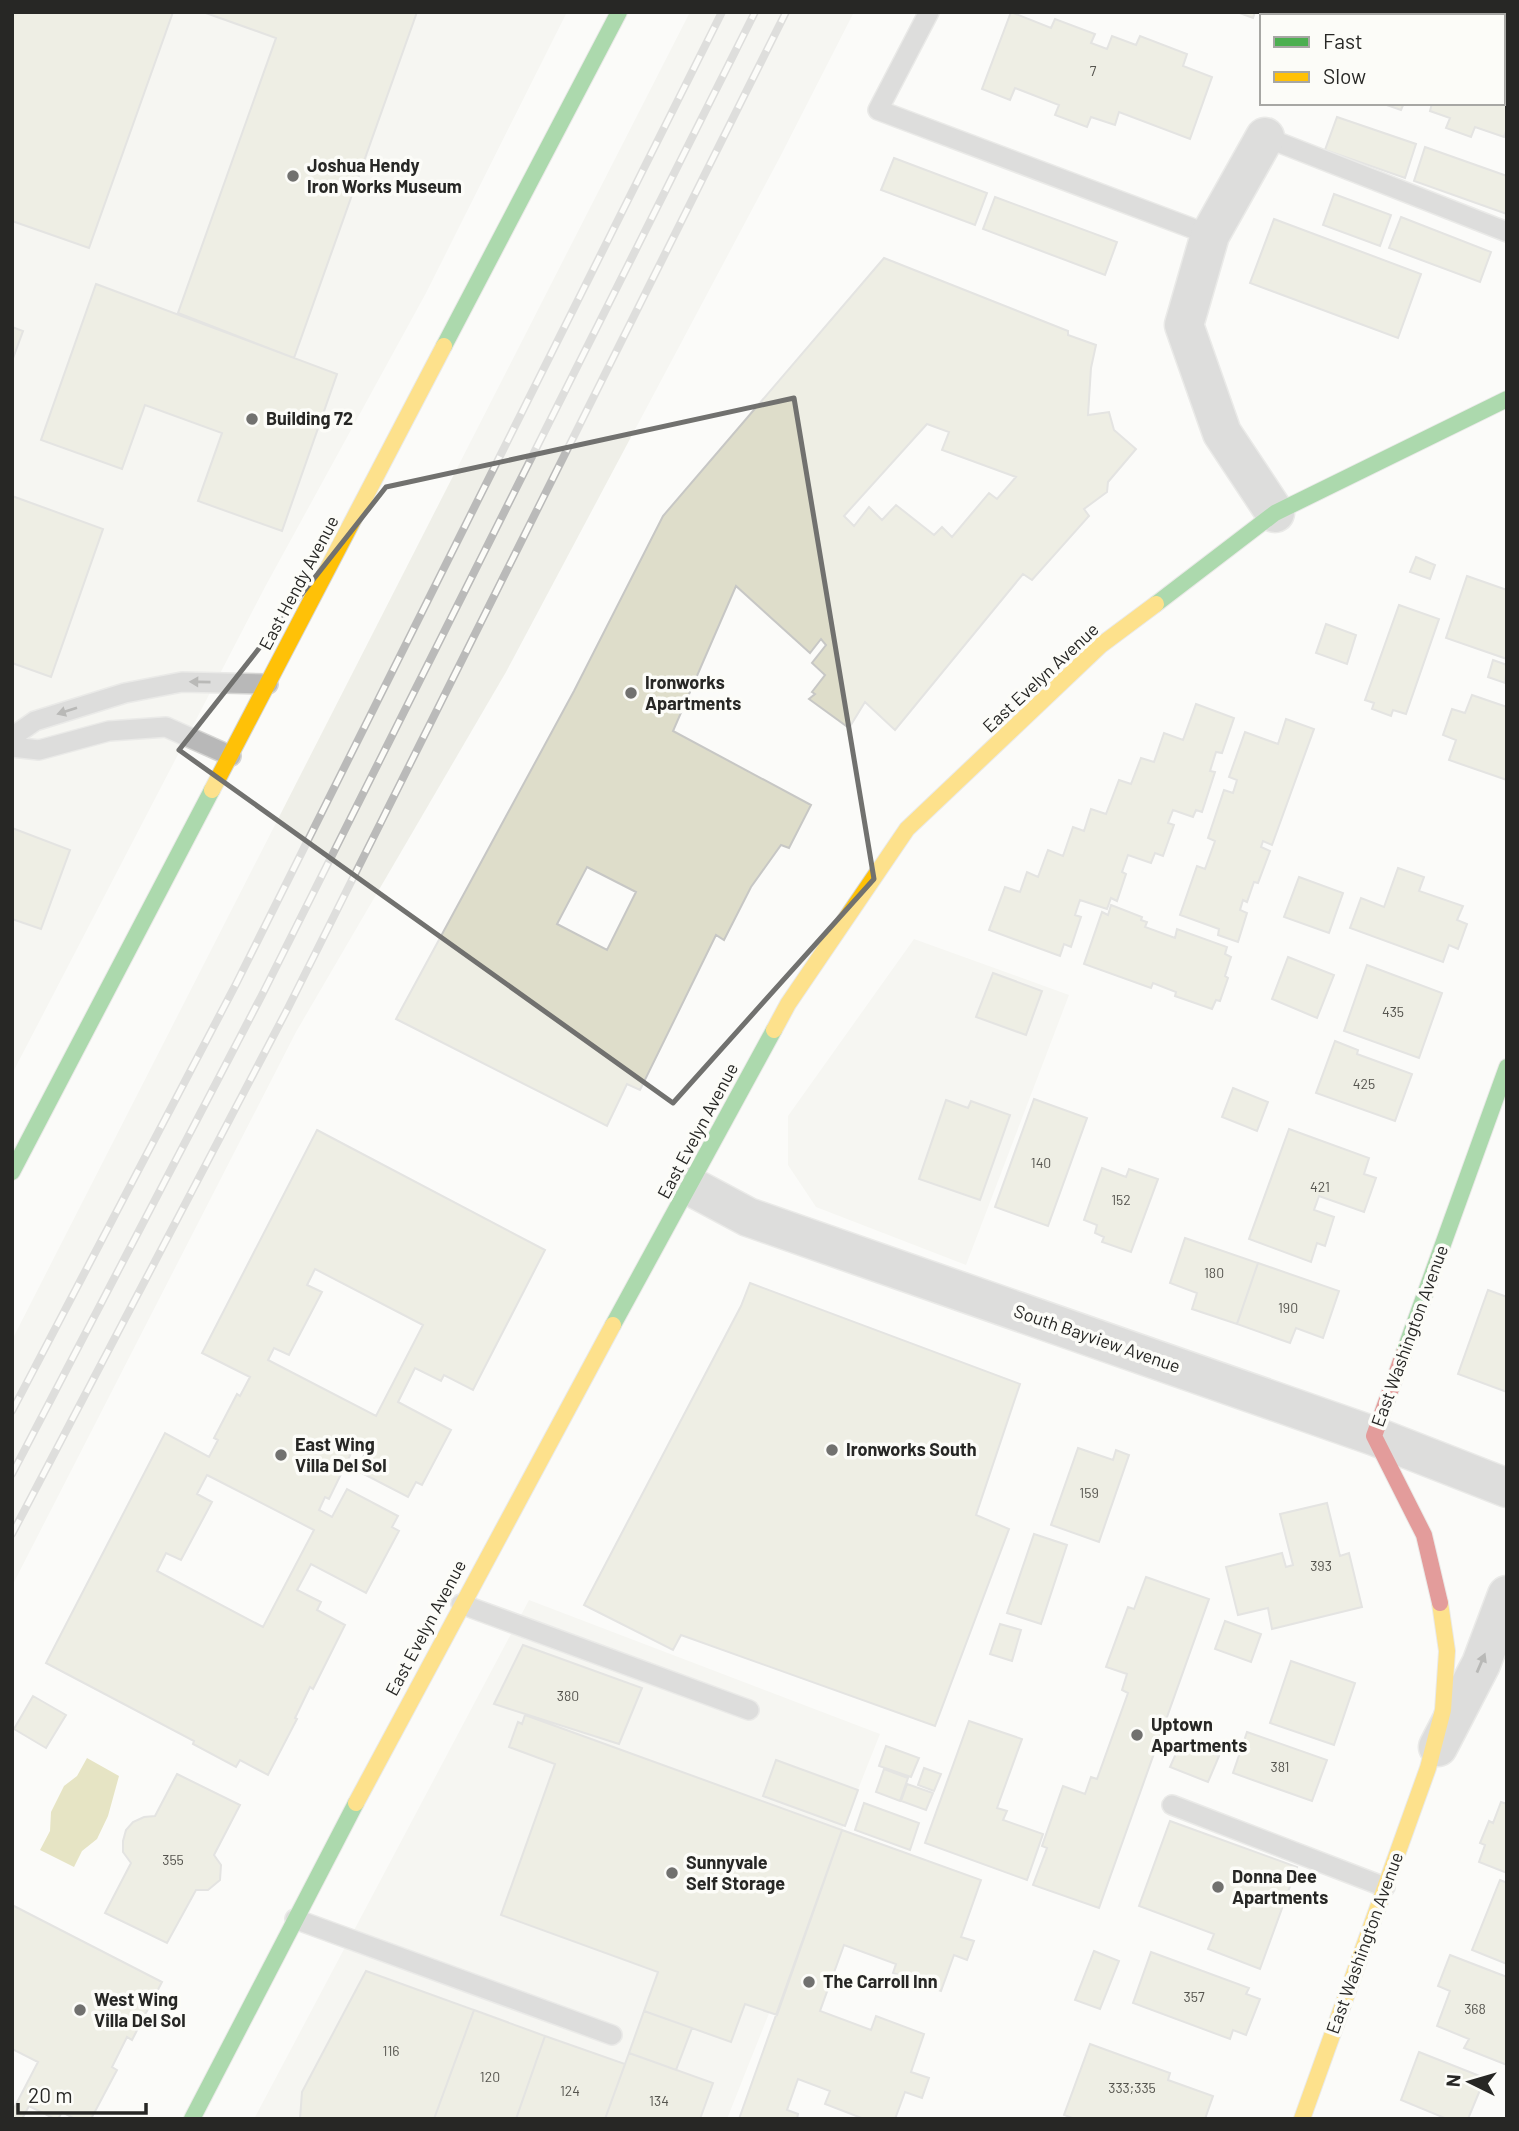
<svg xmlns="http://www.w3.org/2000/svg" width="1519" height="2131" viewBox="0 0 1519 2131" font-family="Barlow,sans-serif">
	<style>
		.built { fill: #efefe8 }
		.water { fill: #cdc883 }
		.building { fill: #deddca; stroke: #c7c7c5; stroke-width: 2; fill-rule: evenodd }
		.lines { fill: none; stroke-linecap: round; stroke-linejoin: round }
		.lane-casing { stroke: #d5d5d3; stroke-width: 22 }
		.street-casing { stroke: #d5d5d3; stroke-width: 41 }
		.fast-casing { stroke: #d5d5d3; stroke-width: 18 }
		.slow-casing { stroke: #d5d5d3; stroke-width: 18 }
		.jam-casing { stroke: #d5d5d3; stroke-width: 18 }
		.lane { stroke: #b8b8b8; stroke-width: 19 }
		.street { stroke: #b8b8b8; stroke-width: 38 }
		.fast { stroke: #4caf50; stroke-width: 16 }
		.slow { stroke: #ffc107; stroke-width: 16 }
		.jam { stroke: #c62828; stroke-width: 16 }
		.rail-casing { stroke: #babab9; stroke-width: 8 }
		.rail { stroke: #fcfcf8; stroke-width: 5; stroke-dasharray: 16; stroke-linecap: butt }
		.oneway { fill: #686867 }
		.marked { fill: none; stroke: #71716f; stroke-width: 5; stroke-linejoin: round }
		.poi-dot { fill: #71716f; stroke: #fcfcf8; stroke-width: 2.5 }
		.labels { text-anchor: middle; stroke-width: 7; stroke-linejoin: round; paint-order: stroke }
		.number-label { font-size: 14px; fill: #55544e }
		.poi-label { font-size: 18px; font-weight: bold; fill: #272725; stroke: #fcfcf8; text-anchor: start }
		.street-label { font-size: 18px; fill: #272725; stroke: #fcfcf8 }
	</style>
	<rect width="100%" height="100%" fill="#fbfbf9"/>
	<path class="built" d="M12,12h555l-141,281 -161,294 -253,487z
		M690,12h164l-74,145 -274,515 -210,360 -284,554v-246z
		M914,939l155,56 -103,270 -150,-58 -28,-42v-49z
		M529,1600l351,134 -153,385h-473z"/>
	<path class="water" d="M87,1758l32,18 -11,40 -11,23 -15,12 -8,16 -34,-17 10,-19 1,-19 13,-26 13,-10z"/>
	<path class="building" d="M12,12h161l-84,236 -77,-27z
		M203,12h214l-123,346 -116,-45 98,-275z
		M1011,12l40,16 4,-9 40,15 -4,9 16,6 5,-13 24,9 4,-9 47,18 -4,12 29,11 -22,62 -71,-27 -4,13 -24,-8 -4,10 -32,-12 4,-10 -44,-17 -5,12 -28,-11z
		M1237,12h18l-2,6z
		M1295,12h114l-1,4h-114z
		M1504,50l3,1v77l-3,9 -29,-10 -4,10 -25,-9 4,-10 -20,-7 2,-8h71z
		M1381,103h23l-3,7z
		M1337,117l79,27 -11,34 -80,-28z
		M1425,147l82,29v38l-93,-33z
		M894,158l93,35 -12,32 -94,-35z
		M1334,194l57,21 -11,31 -57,-21z
		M995,197l122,45 -12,33 -122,-46z
		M1401,217l90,35 -11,30 -91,-34z
		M1274,219l147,55 -23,64 -148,-55z
		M884,258l184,73v4l28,10 -5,23 -3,47 21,-3 5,18 22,19 -28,33 -1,10 -23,17 5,7 -57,64 -9,-6 -128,156 -30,-28 -16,26 -40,-29 6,-5 -3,-2 13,-17 -13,-12 14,-18 -5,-6 -11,14 -74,-67 -63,145 138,74 -22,43 -8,-3 -30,42 -27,53 -8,-5 -76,155 -13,-6 -20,42 -211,-107 178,-328 89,-175zM927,424l22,8 -7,18 74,27 -19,22 -8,-6 -37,44 -10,-10 -8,8 -38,-30 -14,15 -13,-13 -15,19 -10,-10zM587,867l49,25 -29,58 -50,-26z
		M96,284l241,90 -55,157 -84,-30 24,-68 -77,-28 -23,64 -81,-29z
		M12,327l11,4 -11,30z
		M12,496l91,33 -52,148 -39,-14z
		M1416,557l19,8 -5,14 -20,-7z
		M1467,576l40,14v69l-61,-21z
		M1399,605l40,14 -33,95 -13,-4 -2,6 -19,-7 2,-6 -9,-3z
		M1326,624l30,11 -9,29 -31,-11z
		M1493,660l14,5 -2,18 -17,-6z
		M1472,695l35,12v73l-58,-20 7,-20 -13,-5 9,-26 13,4z
		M1196,704l38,14 -12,35 -6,-1 -6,19 5,1 -13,40 -6,-2 -3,7 -20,-7 -5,13 6,2 -11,31 -8,-3 -4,10 -23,-8 -6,17 4,2 -9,27 -6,-3 -4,11 -27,-9 -5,15 6,2 -10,30 -7,-3 -4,12 -71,-26 16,-43 15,5 7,-20 11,5 10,-27 15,6 10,-29 11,4 7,-22 15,5 13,-34 12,4 10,-26 13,4 10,-29 19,7z
		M1286,719l28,10 -42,116 -9,-4 -2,6 9,4 -12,32 -4,-1 -7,20 -4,-2 -3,10 7,3 -9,29 -20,-7 1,-6 -39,-14 17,-49 8,3 10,-28 -7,-3 16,-48 9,3 4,-13 -8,-3 16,-45 33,12z
		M12,828l58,22 -29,79 -29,-10z
		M1398,868l26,9 -5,14 44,15 -6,14 10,4 -9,25 -9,-4 -6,17 -93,-34 11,-30 23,9z
		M1299,877l44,16 -14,40 -45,-16z
		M1111,905l31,12 -1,3 6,2 -2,5 30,11 2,-9 50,18 -2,7 6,3 -6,19 3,2 -8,23 -4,-1 -4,9 -37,-13 1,-4 -23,-9 -2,5 -67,-24 18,-52 6,3z
		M1288,957l46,18 -17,43 -45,-19z
		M1367,965l75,28 -23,65 -75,-27z
		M993,973l49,18 -16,44 -50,-18z
		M1335,1041l23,9 -1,4 55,20 -17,47 -79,-28z
		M1233,1088l35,14 -11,29 -35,-14z
		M1034,1099l53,19 -39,108 -53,-19z
		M946,1100l22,8 3,-7 39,14 -30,85 -61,-21z
		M1289,1129l80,29 -5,16 12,4 -12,34 -45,-16 -5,14 20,7 -9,29 -8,-3 -6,19 -62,-23z
		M317,1130l228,120 -72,140 -29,-15 -3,6 -26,-13 -17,34 53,28 -29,55 -6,-3 -8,15 -52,-27 14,-26 -12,-5 -29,60 -4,-2 -6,13 13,7 15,-28 51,27 -6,11 7,4 -33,62 -55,-29 -14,26 24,12 -4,8 28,15 -32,64 -3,-2 -15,31 2,1 -29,56 -28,-15 -4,7 -43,-23 1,-3 -148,-78 119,-230 44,24 9,-17 -4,-2 23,-44 3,2 10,-19 -48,-24zM315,1269l108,56 -47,91 -108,-56 6,-12 15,7 33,-63 -15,-7zM207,1475l107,55 -51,97 -106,-56 9,-18 15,7 31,-58 -15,-8z
		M1102,1168l24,9 3,-8 29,10 -27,73 -29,-10 2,-5 -9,-4 2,-8 -13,-5z
		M1185,1238l73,25 -21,61 -45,-15 5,-16 -27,-10z
		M1258,1263l81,28 -16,47 -27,-10 -6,15 -53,-19z
		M750,1283l270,101 -44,131 33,14 -74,197 -254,-91 -8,15 -89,-45 157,-299z
		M1488,1290l19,7v95l-49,-18z
		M1078,1448l35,12 3,-10 13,5 -30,87 -48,-17z
		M1327,1503l13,53 9,-3 13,54 -90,22 -4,-21 -30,7 -12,-48 56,-14 4,14 7,-2 -13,-51z
		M1034,1534l33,11 -26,79 -34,-11z
		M1146,1577l63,22 -110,309 -66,-23 14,-37 -5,-2 21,-60 22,8 6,-17 6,2 31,-86 -6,-3 5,-16 -21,-7 22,-60 6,2z
		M1225,1621l36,13 -10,28 -36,-13z
		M1000,1624l21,6 -9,31 -22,-7z
		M523,1645l119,43 -23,56 -125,-40z
		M1291,1661l64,22 -21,62 -64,-22z
		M33,1696l33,19 -20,33 -32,-19z
		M525,1715l317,115 -65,185 -32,-11 -14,38 -87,-31 14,-39 -157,-57 54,-151 -46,-17 9,-25 4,2z
		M969,1721l53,18 -25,69 10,3 -4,9 40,14 -16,46 -102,-37z
		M1247,1732l80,28 -15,41 -79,-28z
		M1182,1740l37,16 -11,26 -38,-15z
		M886,1746l33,12 -8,19 -32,-11z
		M776,1760l82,30 -13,36 -82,-30z
		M924,1768l17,6 -7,17 -16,-6z
		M884,1769l24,9 -8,23 -24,-9z
		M177,1774l63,31 -26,50 7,10 -1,15 -12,10h-12l-29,53 -62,-30 26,-50 -8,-11v-11l3,-11 7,-8 11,-5 11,-1z
		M907,1784l26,9 -7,17 -25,-9z
		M1501,1802l6,2v69l-28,-11 6,-17 -5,-2 9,-22 4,2z
		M864,1803l55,20 -9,27 -55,-20z
		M1170,1821l127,46 -37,102 -52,-20 6,-15 -75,-28z
		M842,1830l139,50 -20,57 13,4 -7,19 -13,-5 -13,36 -48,-18 3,-9 -52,-19 -24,66 51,19 5,-14 48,18 -13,38 18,6 -7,20 -17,-6 -10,27h-31l-39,-15 5,-13 -32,-12 -11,31 11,4 -1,5h-58z
		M1500,1880l7,3v81l-35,-14z
		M12,1905l150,77 -30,58 -5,-3 -15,30 5,3 -26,49h-16l-13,-7 -4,7h-3l-26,-13 -7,13h-10v-7l26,-50 -26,-13z
		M1094,1951l25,10 -19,48 -25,-9z
		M1151,1952l98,36 -3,6 14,5 -14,36 -13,-5 -3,9 -97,-36z
		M1450,1955l57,22v88l-43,-17 5,-9 -32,-13 13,-35 -12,-5z
		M366,1971l108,39 -40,109h-134l2,-27z
		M474,2010l71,26 -29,83h-82z
		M644,2011l48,17 -16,42 -47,-17z
		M545,2036l80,28 -20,55h-89z
		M1090,2044l80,29 -2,7 45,16 -8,23h-130l-11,-4z
		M1419,2052l66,26 -17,41h-21l-46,-19z
		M629,2053l84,30 -13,36h-95z"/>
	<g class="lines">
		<defs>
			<path id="lane" d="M929,12l-51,98 332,125
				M1265,137l242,95
				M12,737l23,-16 90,-28 57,-11 86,2
				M12,747l27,3 70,-19 57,-4 65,29
				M461,1604l288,106
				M1172,1805l213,82
				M295,1919l317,116"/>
			<path id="street" d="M1265,137l-55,98 -26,90 38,108 53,80
				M690,1186l58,31 626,219 133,52
				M1438,1747l43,-83 26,-69"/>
			<path id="fast" d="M444,346l175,-334
				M1156,604l119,-91 232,-114
				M12,1172l200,-382
				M613,1325l161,-295
				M1403,1355l104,-288
				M192,2119l164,-316"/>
			<path id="slow" d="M212,790l232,-444
				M774,1030l14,-26 119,-175 194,-184 55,-41
				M356,1803l257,-478
				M1302,2119l126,-351 15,-58 4,-59 -7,-48"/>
			<path id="jam" d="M1403,1355l-29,81 50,99 16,68"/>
		</defs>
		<use href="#lane" class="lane-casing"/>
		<use href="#street" class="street-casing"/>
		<use href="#fast" class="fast-casing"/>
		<use href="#slow" class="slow-casing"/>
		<use href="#jam" class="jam-casing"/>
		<use href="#lane" class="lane"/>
		<use href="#street" class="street"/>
		<use href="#fast" class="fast"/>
		<use href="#slow" class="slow"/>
		<use href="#jam" class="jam"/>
		<defs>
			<path id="rail" d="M12,1411l224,-427 486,-972
				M12,1474l250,-479 493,-983
				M12,1534l276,-526 498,-996"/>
		</defs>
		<use href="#rail" class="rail-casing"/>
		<use href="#rail" class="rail"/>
	</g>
	<defs><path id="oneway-solid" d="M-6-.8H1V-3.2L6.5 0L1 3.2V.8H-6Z" transform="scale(1.75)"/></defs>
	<g class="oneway">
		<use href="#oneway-solid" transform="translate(200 682) rotate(-179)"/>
		<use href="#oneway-solid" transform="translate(67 711) rotate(162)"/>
		<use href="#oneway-solid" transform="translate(1481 1663) rotate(-67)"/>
	</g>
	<path d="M0 0H1519V2131H0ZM794,398l80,481 -201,224 -494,-353 207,-263z" fill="#fbfbf9" fill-opacity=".55" fill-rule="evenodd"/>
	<path class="marked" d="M794,398l80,481 -201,224 -494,-353 207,-263z"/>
	<g class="poi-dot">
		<circle cx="293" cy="176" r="7"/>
		<circle cx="252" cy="419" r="7"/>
		<circle cx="631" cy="693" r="7"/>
		<circle cx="832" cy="1450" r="7"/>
		<circle cx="281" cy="1455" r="7"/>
		<circle cx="1137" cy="1735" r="7"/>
		<circle cx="672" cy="1873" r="7"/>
		<circle cx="1218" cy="1887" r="7"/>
		<circle cx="809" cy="1982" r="7"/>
		<circle cx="80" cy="2010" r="7"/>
	</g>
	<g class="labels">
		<g class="number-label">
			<text x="1093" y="76">7</text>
			<text x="1393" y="1017">435</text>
			<text x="1364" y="1089">425</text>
			<text x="1041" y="1168">140</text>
			<text x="1320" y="1192">421</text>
			<text x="1121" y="1205">152</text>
			<text x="1214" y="1278">180</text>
			<text x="1288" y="1313">190</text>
			<text x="1089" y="1498">159</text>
			<text x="1321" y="1571">393</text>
			<text x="568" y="1701">380</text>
			<text x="1280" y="1772">381</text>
			<text x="173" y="1865">355</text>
			<text x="1194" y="2002">357</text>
			<text x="1475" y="2014">368</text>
			<text x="391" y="2056">116</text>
			<text x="490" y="2082">120</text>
			<text x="1132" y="2093">333;335</text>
			<text x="570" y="2096">124</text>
			<text x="659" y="2106">134</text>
		</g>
		<g class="poi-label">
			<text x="307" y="172">Joshua Hendy<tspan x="307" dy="21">Iron Works Museum</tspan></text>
			<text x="266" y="425">Building 72</text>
			<text x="645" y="689">Ironworks<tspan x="645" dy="21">Apartments</tspan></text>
			<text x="295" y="1451">East Wing<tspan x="295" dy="21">Villa Del Sol</tspan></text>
			<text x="846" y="1456">Ironworks South</text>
			<text x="1151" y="1731">Uptown<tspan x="1151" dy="21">Apartments</tspan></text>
			<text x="686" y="1869">Sunnyvale<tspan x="686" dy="21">Self Storage</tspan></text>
			<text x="1232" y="1883">Donna Dee<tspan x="1232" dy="21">Apartments</tspan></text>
			<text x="823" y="1988">The Carroll Inn</text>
			<text x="94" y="2006">West Wing<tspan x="94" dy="21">Villa Del Sol</tspan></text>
		</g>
		<g class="street-label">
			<text transform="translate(299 583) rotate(-62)" y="6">East Hendy Avenue</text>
			<text transform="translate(1041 678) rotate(-43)" y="6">East Evelyn Avenue</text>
			<text transform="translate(698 1131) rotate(-62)" y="6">East Evelyn Avenue</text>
			<text transform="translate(1410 1336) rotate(-70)" y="6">East Washington Avenue</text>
			<text transform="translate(1097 1339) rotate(19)" y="6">South Bayview Avenue</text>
			<text transform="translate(426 1628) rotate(-62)" y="6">East Evelyn Avenue</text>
			<text transform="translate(1365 1943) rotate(-70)" y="6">East Washington Avenue</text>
		</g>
	</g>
	<rect width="1519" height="2131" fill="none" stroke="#272725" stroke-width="28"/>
	<rect x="1260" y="14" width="245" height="91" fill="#fcfcf8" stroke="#a7a7a4" stroke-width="2"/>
	<rect x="1274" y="37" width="35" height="10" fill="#4caf50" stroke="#a7a7a4" stroke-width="2"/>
	<text x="1323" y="49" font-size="21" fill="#272725">Fast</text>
	<rect x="1274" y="72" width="35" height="10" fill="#ffc107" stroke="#a7a7a4" stroke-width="2"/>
	<text x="1323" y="84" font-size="21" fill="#272725">Slow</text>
	<g transform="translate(1470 2082) rotate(275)" stroke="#fcfcf8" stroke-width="5" paint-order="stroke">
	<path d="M0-5L12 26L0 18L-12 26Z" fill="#272725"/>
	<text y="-10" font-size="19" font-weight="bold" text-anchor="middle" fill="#272725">N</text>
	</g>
	<path d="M18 2103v10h128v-10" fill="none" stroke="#272725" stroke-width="3.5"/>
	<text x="28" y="2103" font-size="21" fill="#272725" stroke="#fcfcf8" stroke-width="5" paint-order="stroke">20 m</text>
</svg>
